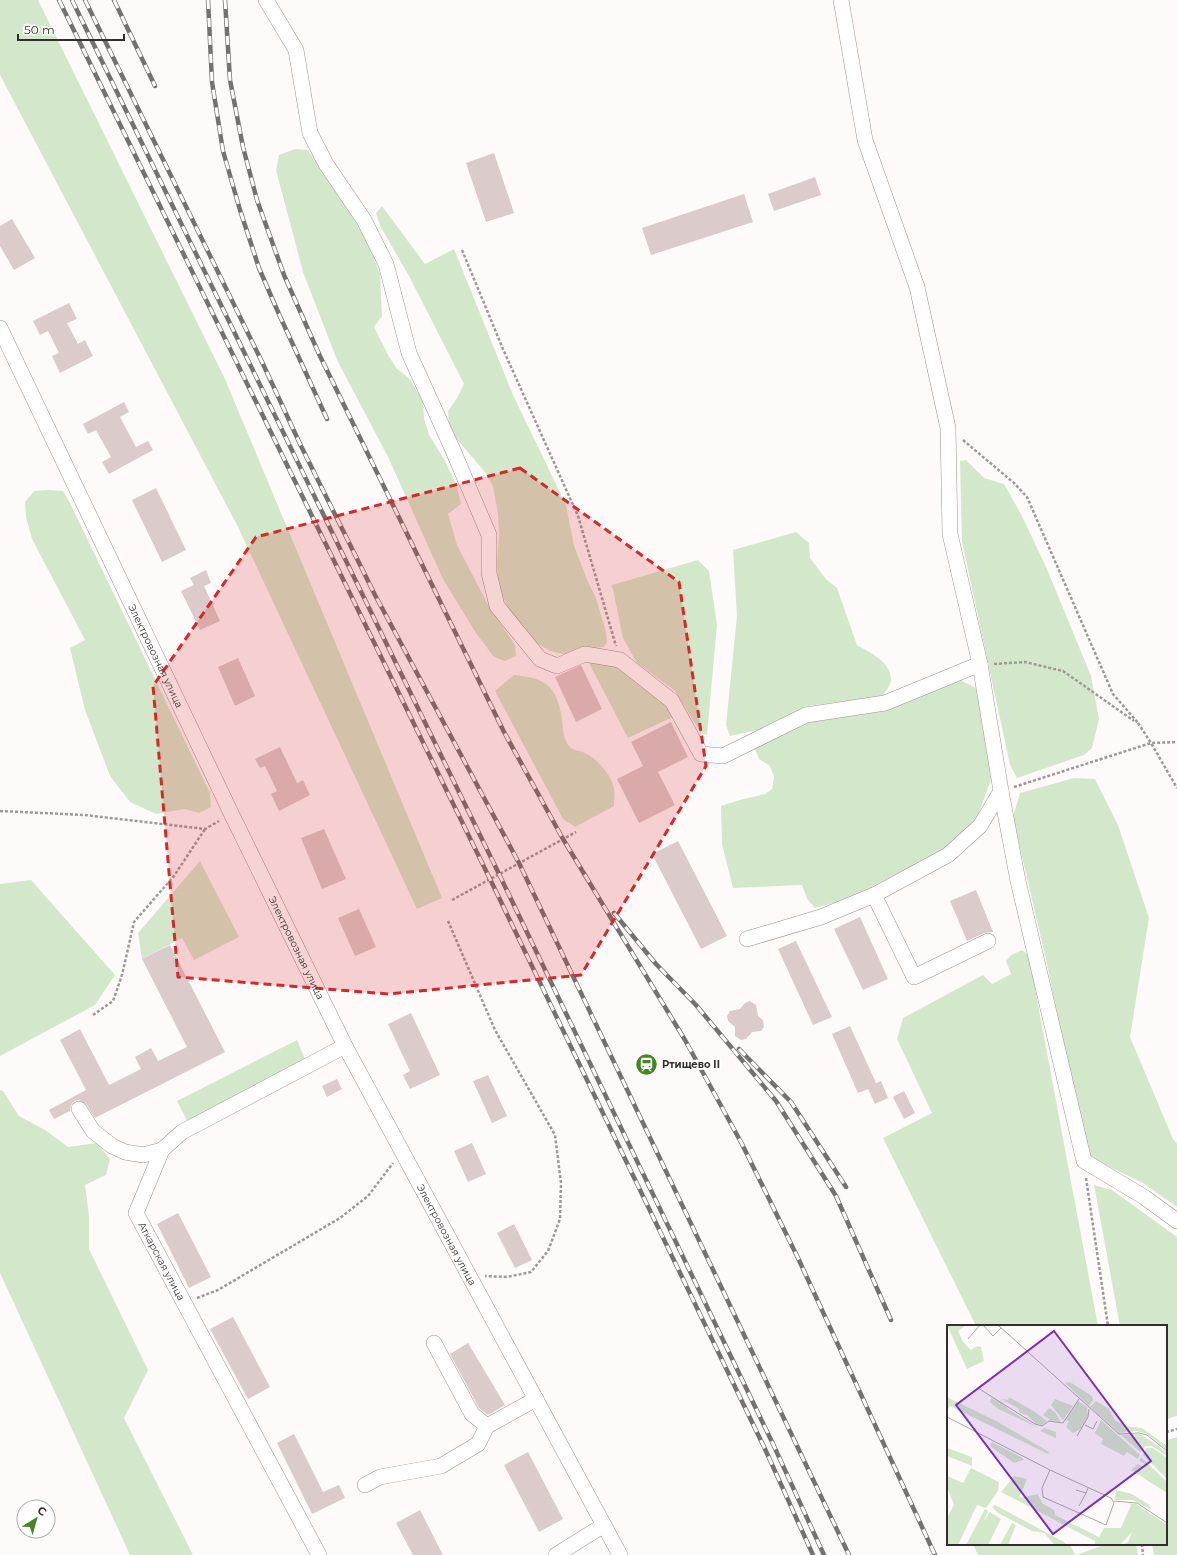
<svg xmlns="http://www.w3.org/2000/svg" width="1177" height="1555" viewBox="0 0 1177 1555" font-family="Montserrat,sans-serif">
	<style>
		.green { fill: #d3e8cb }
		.building { fill: #dbcbcb }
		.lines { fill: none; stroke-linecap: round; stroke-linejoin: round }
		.minor-casing { stroke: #a09090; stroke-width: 16 }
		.path { stroke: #9e9999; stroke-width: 2.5; stroke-dasharray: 3 2; stroke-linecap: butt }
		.minor { stroke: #fff; stroke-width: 15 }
		.rail-casing { stroke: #767171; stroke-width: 4.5 }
		.rail { stroke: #fff; stroke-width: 3; stroke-dasharray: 9; stroke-linecap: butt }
		.marked { fill: #d62828; fill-opacity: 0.2; stroke: #d62828; stroke-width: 3; stroke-dasharray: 8 5; stroke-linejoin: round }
		.labels { text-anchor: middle; stroke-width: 4; stroke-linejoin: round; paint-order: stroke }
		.street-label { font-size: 10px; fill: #332d2d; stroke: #fff }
		.poi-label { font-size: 10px; font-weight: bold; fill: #332d2d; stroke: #fff; text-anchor: start }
		.inset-road { fill: none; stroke: #ada8a8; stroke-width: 1 }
		.view { fill: #7b2cbf; fill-opacity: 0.15; stroke: #7b2cbf; stroke-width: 2 }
		.inset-edge { fill: none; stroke: #332d2d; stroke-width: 2 }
	</style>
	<rect width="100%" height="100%" fill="#fefafa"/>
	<path class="green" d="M0,0h38l187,379 217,519 -25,11 -179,-382 -238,-452z
		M295,149l13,1 13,18 47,74 12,32 2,42 -8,11 14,28 9,14 13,10 13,23 1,16 5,17 15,24 13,27 4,18 -13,10 9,31 30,58 28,42 1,11 -11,5 -11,-4 -18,-24 -33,-54 -55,-122 -51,-97 -34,-88 -27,-102 3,-15z
		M382,206l43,58 29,-15 59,146 53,110 8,41 14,36 8,16 10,34 1,10 -3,5 -20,2 -16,6 -18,-4 -20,-12 -22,-31 -10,-23 -1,-23 2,-27 -1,-21 -5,-28 -9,-15 -35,-41 -1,-19 9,-13 7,-14 -55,-108 -29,-50 -4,-13z
		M966,460l18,18 20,6 17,30 26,55 44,107 8,43 -7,29 -8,7 -67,23 -7,-13 -48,-223 -2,-81z
		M48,490l15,1 6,10 141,292 1,14 -12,6 -14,-4 -29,5 -26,-12 -20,-26 -25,-66 -15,-62 15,-8 -53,-101 -6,-22 -1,-15 9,-11z
		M796,532l13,11 1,15 16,21 11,9 20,57c13,8 34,16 34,35 0,5 -6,12 -9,17l-76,9 -48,24 -28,6 -4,-11 11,-109 -4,-66z
		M698,560l11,11 8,54 -10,110 -6,-2 -26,-42 -38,-28 -14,-25 -11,-53z
		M589,663h13l20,4 46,37 5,13 -45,21z
		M514,675c28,3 41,8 47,38 2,10 1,21 6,30 4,8 12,7 18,10 12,5 26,22 29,35 1,6 0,13 0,18l-39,21 -12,-8 -68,-128z
		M960,680l18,9 14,88 -15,41 -29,29 -100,52 -33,9 -8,-9 -5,-14 -69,3 -11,-44 -1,-38 19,-6 25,-6 7,-5 2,-12 -4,-11 -11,-7 -5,-13 48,-25z
		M1074,778l21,1 23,46 31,93 -19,119 43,102 4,4v64l-34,-24 -56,-27 -40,-192 -34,-147 7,-24z
		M200,861l39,76 -45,23 -12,-22 -40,21 -4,-26z
		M31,880l84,95 -20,30 -95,51v-172z
		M1022,950l5,4 4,13 67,359h-122l-93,-188 49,-25 -35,-74 6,-21 80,-43 9,9 19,-10 -5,-13 5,-6z
		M297,1040l8,19 -118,62 -10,-20z
		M0,1090l3,1 16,25 26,14 23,17 29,-4 13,16 -4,16 -21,10 4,30v34l59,121 -24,48 69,137h-63l-130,-282z
		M1094,1185l18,5 65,47v179l-11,3v-93h-46z
		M1177,1437v118h-23l-2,-11h14v-102l4,-3z
		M973,1544h97l5,11h-97z
		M1107,1544h29l2,11h-62z"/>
	<path class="building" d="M494,153l20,60 -28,9 -20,-59z
		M815,177l6,18 -47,16 -6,-17z
		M744,194l9,28 -102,33 -9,-27z
		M12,219l23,39 -21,12 -14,-24v-20z
		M69,303l8,16 -10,4 11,21 7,-4 8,16 -33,17 -8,-17 7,-3 -11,-22 -8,4 -7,-14z
		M124,402l5,10 -9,5 16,30 12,-6 5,9 -44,24 -7,-12 9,-5 -15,-27 -8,4 -5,-10z
		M156,488l30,62 -24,12 -30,-62z
		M206,570l5,13 -7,3 16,35 -20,9 -19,-39 13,-6 -4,-7z
		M238,658l17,38 -20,10 -17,-39z
		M581,665l21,44 -26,13 -21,-45z
		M671,722l17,35 -30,15 17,33 -36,18 -22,-44 26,-13 -12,-24z
		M280,747l17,36 6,-3 7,15 -31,16 -8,-17 6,-3 -12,-25 -5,2 -5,-9z
		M324,829l22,50 -24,10 -21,-51z
		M678,841l49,95 -26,13 -49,-95z
		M976,890l17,42 -9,1 -17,8 -17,-40z
		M359,909l17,38 -21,9 -17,-38z
		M860,917l28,62 -25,11 -29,-61z
		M796,941l36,76 -19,8 -35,-76z
		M170,945l55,107 -130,66 -9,-14 -7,-4 -4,1 -4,4 -1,6 -16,8 -5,-9 37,-20 -26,-50 20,-11 29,56 32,-16 -6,-12 16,-9 7,13 29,-14 -45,-88z
		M750,1001l6,4 2,11 5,4 1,7 -3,4 -9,1 -6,7 -5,1 -6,-4v-9l-7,-6 -1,-5 3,-5 10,-2 5,-6z
		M411,1013l29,62 -30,14 -7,-14 7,-4 -22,-47z
		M850,1026l26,57 5,-2 7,17 -13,6 -7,-15 -10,4 -26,-59z
		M488,1075l19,41 -15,7 -19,-42z
		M337,1079l5,10 -15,8 -5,-11z
		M904,1091l11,22 -11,6 -11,-22z
		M472,1143l14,31 -18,8 -14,-31z
		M178,1213l33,64 -22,11 -32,-64z
		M514,1224l18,36 -17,8 -18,-35z
		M233,1317l37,70 -22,12 -38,-70z
		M468,1343l37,62 -17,10 -9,-7 -29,-54z
		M294,1434l29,58 16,-7 6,13 -33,16 -35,-71z
		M528,1452l35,67 -24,13 -35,-67z
		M420,1510l23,45h-30l-17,-32z"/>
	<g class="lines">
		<defs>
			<g id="minor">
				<path d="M266,0l30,50 14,83 16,31 38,56 22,44 23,89 43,95 37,87v38l8,33 43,53 17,7 28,-12 35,6 52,41 29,53 22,2 83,-41 79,-12 95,-39"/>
				<path d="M841,0l24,140 52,147 31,141 2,106 30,130 21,127 17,90 66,280 60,36 33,24"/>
				<path id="s1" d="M0,328l231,485 114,233 275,509"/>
				<path d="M874,895l40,82 74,-36"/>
				<path d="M747,939l74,-22 53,-22 74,-40 32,-29 21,-35"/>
				<path d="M79,1109l14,22 19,15 13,6 18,3 19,-5"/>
				<path d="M434,1343l38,71 15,12 49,-27"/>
				<path d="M365,1485l15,-8 61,-11 37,-22 9,-18"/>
				<path d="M319,1555l-183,-342 26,-63 20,-18 163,-86"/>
				<path d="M556,1555l48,-30"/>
			</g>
		</defs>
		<use href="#minor" class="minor-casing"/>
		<path class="path" d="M462,250l41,99 75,167 38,130
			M963,440l51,43 13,14 86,197 26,30
			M994,664l31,-2 38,9 71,50
			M1138,723l13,20 26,-1
			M1014,787l137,-44 26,45
			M0,811l85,4 120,14 14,-8
			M452,900l124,-68
			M448,921l47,109 60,105 6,48 -1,36 -12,32 -17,21 -24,5 -22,-1
			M93,1015l20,-14 9,-26 12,-53 40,-46 31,-47
			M1086,1178l22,148
			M197,1298l21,-8 122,-72 28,-22 25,-33
			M1166,1432l11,-3
			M1142,1544l1,11"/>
		<use href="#minor" class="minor"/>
		<defs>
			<path id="rail" d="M59,0l431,879 275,570 48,106
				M72,0l427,874 274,570 51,111
				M85,0l178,364 38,82 74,149 144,268 330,692
				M114,0l41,86
				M208,0l4,82 11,69 17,59 19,58 19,44 49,107
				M225,0l5,80 13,67 14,53 27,75 35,79 185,378 59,107 122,201 57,104 56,114 137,297
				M614,913l42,51 40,41 80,96 60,95 55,124
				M739,1049l52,53 55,85"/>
		</defs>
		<use href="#rail" class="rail-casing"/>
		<use href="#rail" class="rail"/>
	</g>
	<path class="marked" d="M520,468l159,114 27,184 -125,209 -193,19 -210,-17 -25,-291 103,-149z"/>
	<defs>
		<symbol id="station-disc" viewBox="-11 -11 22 22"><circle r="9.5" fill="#468525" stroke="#fff"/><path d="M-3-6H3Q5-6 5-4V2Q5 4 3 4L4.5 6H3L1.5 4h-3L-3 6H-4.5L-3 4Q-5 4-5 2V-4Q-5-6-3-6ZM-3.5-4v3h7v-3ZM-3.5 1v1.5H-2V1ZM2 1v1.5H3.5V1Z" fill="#fff"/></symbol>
	</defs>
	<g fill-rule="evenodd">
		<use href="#station-disc" x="634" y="1052" width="25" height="25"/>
	</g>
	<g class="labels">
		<g class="street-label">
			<text dy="4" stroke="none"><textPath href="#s1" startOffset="363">Электровозная улица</textPath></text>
			<text dy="4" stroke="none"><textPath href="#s1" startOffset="687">Электровозная улица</textPath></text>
			<text dy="4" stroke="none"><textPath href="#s1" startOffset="1011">Электровозная улица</textPath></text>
			<text transform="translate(162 1261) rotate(62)" y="4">Аткарская улица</text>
		</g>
		<g class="poi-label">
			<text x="662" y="1068">Ртищево II</text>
		</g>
	</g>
	<g transform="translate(947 1325)">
		<rect width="220" height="220" fill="#fefafa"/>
		<path d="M0,0h19l-8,6 5,11 8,8 6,-4 4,1 3,14 -17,8zM123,57l22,14 1,4 -4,6 -24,-23zM0,72l51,25 51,30 -1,2 -98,-48 -3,5zM62,72l26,15 12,9 -5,4 -6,-1 -9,-9 -7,-2 -2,-5 -17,-9 7,1zM44,73l11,4 6,7 31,19 -41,-19 -8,-7zM108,74l18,7 -10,14 -12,-15zM131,76l9,6 1,9 -7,13 -8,4 -7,-6 3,-6 -4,-1zM149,76l13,8 6,11 10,6 17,2 25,18v4l-20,-16 -10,-3 -18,2 -29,-26zM102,83l6,4 6,10 -11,-2 -7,-5zM154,95l39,35 -2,4 -11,-7 -3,4 -23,-12 2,-5 -8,-6zM97,103l12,4v6l-16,-7zM193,109l27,18v4l-15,-10h-6l-6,6 -19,-17zM45,117l31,16v2l-9,3 -24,-17zM0,123l25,9v9l-25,-10zM199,123h7l14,10v21l-24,-24zM194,132l26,25v11l-36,-23 7,-6 5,3 2,-3 -6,-3zM24,143l28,14 -1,9 -12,17 -9,-3 -19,40h-11v-27l7,-13 -7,-18v-11l16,7zM67,151l13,3 -8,19 19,-4 4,9 12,7 1,5 44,22 5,-9h17l10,-23 -3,-2 8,1 30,20 1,21h-45l6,-3 4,-10 -12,13h-25v-4l-94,-49zM169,165l16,4 16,10 4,6 -19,-10h-18zM48,180l69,37 3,3 -13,-1 -10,-11 -12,-2 -34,-18 -6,-6zM38,184l3,2 -4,10 6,-9 11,7 -13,26h-22zM65,198l4,2 -8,20h-8z" fill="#d3e8cb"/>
		<path class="inset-road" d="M36,0l10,11 8,-8M51,0l121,109 20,-1 8,2 20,16M21,14l12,-14M31,63l57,36 7,2 7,-5 14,2 16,-24M0,92l103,53 61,28 3,5 -8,22 -63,-28 -1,-9 8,-18M138,100l8,4 4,-8M130,111l11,-19 1,-8M129,165l10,3 2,-5M167,176l23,2 30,20M132,181l7,-13"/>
		<path class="view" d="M107,6l97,130 -98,73 -97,-129z"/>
		<rect width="220" height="220" class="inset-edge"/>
	</g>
	<g transform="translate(36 1519) rotate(37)"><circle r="19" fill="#ffffff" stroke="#adabab"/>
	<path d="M0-3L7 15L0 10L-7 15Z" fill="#468525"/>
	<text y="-6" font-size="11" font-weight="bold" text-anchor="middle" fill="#332d2d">С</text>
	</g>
	<path d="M18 34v6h106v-6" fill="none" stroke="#332d2d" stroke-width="2"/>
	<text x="24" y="34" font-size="12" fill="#332d2d" stroke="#ffffff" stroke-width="3" paint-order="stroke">50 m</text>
</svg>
